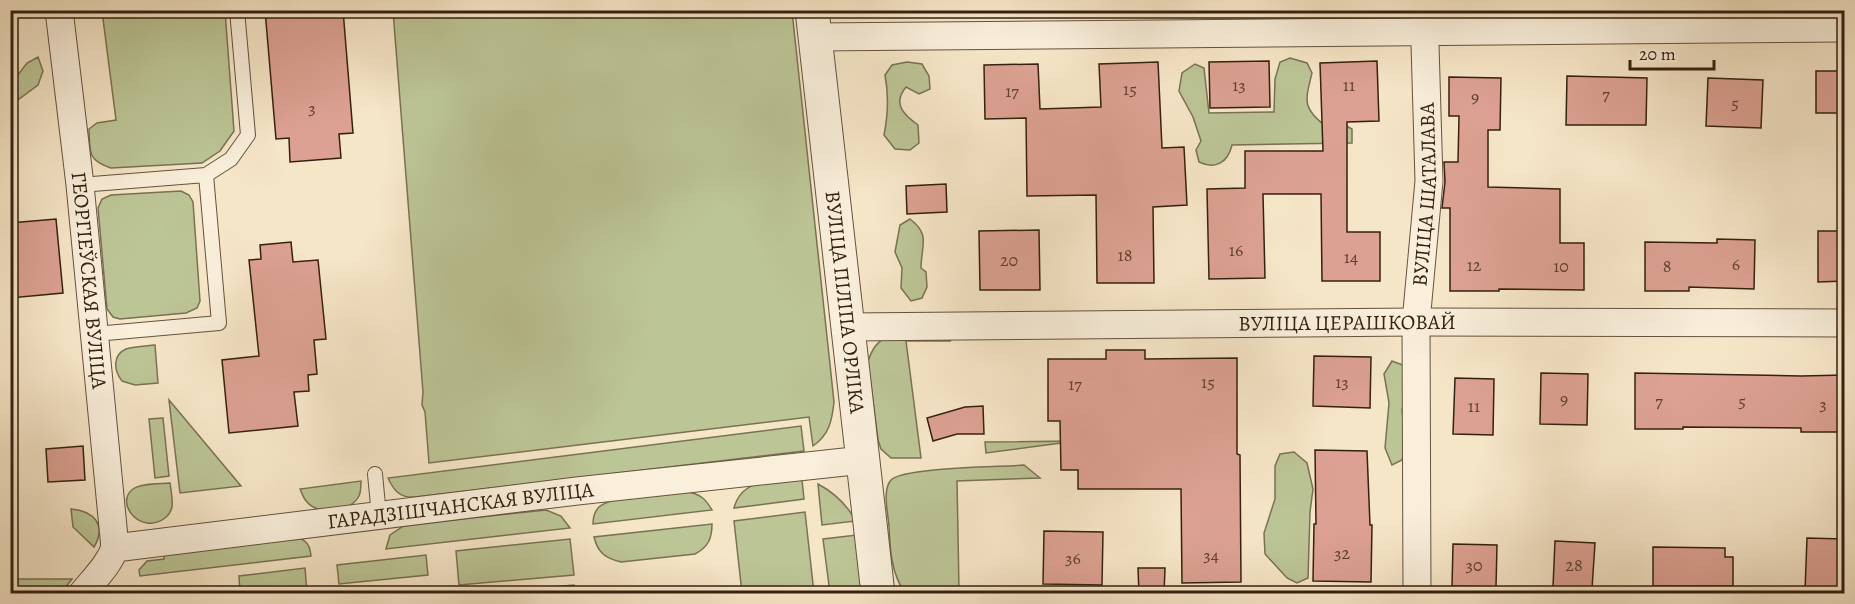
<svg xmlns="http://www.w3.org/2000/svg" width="1855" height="604" viewBox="0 0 1855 604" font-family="Alegreya,serif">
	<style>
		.green { fill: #bcc596; stroke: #797253; stroke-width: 1.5 }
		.building { fill: #dca192; stroke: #362010; stroke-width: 1.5 }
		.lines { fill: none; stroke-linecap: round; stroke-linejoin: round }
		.service-casing { stroke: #66523e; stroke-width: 16 }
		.minor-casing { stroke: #66523e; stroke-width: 29 }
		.tertiary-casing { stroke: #66523e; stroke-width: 35 }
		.service { stroke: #f9efdb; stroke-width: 14 }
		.minor { stroke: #f9efdb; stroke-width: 27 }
		.tertiary { stroke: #f9efdb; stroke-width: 33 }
		.labels { text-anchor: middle; stroke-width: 6; stroke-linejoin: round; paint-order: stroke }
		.number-label { font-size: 18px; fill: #604030 }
		.street-label { font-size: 21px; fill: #362010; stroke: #f9efdb }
	</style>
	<rect width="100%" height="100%" fill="#f6e6c8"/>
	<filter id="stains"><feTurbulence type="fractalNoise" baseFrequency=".00333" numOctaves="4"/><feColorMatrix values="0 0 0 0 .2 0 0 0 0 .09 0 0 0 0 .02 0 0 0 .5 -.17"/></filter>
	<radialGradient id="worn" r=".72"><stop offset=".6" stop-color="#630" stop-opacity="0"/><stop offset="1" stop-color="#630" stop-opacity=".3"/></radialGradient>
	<path class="green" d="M102,11h123l9,120 -14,20 -18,12 -91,5c-24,-8 -21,-16 -22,-39l8,-6 19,-3z
		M393,11h399l42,391c-2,19 -5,33 -21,44l-4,-29 -380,46 -4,-51 -3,-7 1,-13z
		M38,57l5,14 -5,14 -27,20v-21l16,-21z
		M1290,58l17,5 5,10c-7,28 -10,36 15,54l16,-3 9,5v14l-120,2c-4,17 -16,25 -33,17l-3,-12 5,-9 -8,-24 -14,-26 3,-18 13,-9 9,4 5,45 65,-1 1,-33 5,-17z
		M907,62l15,2 7,12 1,13 -11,5 -13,-7c-14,17 -2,28 12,38l1,18 -9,7 -15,-1 -11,-14c4,-20 5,-39 1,-60l7,-10z
		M181,191l8,4 4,7 7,99 -3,7 -11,5 -66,6 -7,-2 -6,-8 -9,-101 4,-9 9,-4z
		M910,219c21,16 11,26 11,49l5,4 1,15 -5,11 -11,3 -10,-13 1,-20 -7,-16 5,-27z
		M936,333l15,8h-45l15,117h-30l-10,-9 -3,-9 -10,-79c3,-8 7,-18 16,-22 8,-4 41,-5 52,-6z
		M155,345l3,38 -23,2 -13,-4c-8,-10 -10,-26 4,-32 9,-3 20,-3 29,-4z
		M1392,361l16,6 -1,21 -5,22 4,34 -4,16 -10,5 -7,-17 4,-45 -5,-29z
		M169,400l72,86 -61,7z
		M163,418l6,58 -14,2 -6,-59z
		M801,426l3,25 -389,46c-15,1 -21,-6 -27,-19z
		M1076,441l-90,12 -1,-11z
		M1294,452l13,11 6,26 -3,23 -2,66 -11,5 -10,-5 -22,-24 -1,-21 11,-34v-33l5,-12z
		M1024,465l16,13 -83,3 2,108 69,4h-123c-14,-20 -15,-44 -16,-67 -1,-13 -7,-36 2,-46 12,-13 110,-13 133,-15z
		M796,480h6l2,19 -70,9c8,-30 37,-26 62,-28z
		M361,481c0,5 0,11 -2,15 -9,17 -40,20 -52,6 -4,-4 -5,-9 -7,-13z
		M170,483c1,8 3,16 2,24 -1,4 -3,8 -7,11 -24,18 -51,-15 -32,-29 9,-6 26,-5 37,-6z
		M818,484c17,9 29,21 38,37l-34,4z
		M687,492c13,2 18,6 25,18l-119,14c0,-7 1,-12 6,-17 15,-13 67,-13 88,-15z
		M71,509c23,2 36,16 23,38l-21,-20z
		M546,510l15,6 9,12 -184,21 4,-14 15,-10z
		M805,512l9,81h-72l-8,-72z
		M712,524c0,15 -4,23 -17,30l-74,8c-16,-4 -23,-9 -27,-25z
		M857,535l6,58h-33l-7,-54z
		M297,537c10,4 13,8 14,19l-171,20 -1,-6 8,-9 17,-2v-6z
		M570,539l4,36 -115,10 -3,-34z
		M426,555l2,20 -89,9 -2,-19z
		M305,568l2,25h-67l-1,-17z
		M11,579h61l-11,14 -50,1z
		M574,585l1,8h-98z"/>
	<path class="building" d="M265,10h78l10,123 -14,1 2,24 -51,4 -1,-24 -13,1z
		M1269,61l1,46 -60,1 -1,-46z
		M1377,61l2,60 -32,1v110h33v49h-58l-1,-87h-58l2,84 -56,1 -2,-90 38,-1v-37h78l-3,-88z
		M1158,62l4,86 22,-1 3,58 -34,2 1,76h-57l-1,-88 -69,1 -1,-78 -41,1 -1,-54 54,-1 2,45 61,-2 -2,-43z
		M1816,71h29v42h-29z
		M1567,76l80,2 -1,47h-80z
		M1449,77l52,1 -1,52h-12v57l72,2v54h24v47l-85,-1v2h-49v-83h-8l3,-26 -1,-20h14l1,-46h-10z
		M1708,78l55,2 -2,48 -55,-2z
		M946,184l1,28 -40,2 -1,-28z
		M56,219l7,74 -53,5v-75z
		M1039,230l1,60h-60l-1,-59z
		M1818,231h27v50l-27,1z
		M1717,239l38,1 -1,49 -65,-2v4h-44v-49l72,1z
		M291,242l2,20 25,-2 8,79 -12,1 3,34 -9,1 1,16 -15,1 4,34 -69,7 -7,-73 37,-4 -10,-96 12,-1 -1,-14z
		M1106,350h39v9l92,-1v96l3,1 1,127 -59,1 -1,-94h-103v-19h-17l-1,-49h-12v-62h58z
		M1314,356l57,1 -1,51 -57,-2z
		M1541,373l47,1 -1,51 -47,-1z
		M1635,373l166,3 44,-1v57h-44v-4l-118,-1v2h-48z
		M1455,378l39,1 -1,56 -40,-1z
		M983,406l1,28h-27l-24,7 -6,-23 38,-11z
		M83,446l2,34 -37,2 -2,-33z
		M1315,450l52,1 3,74h2l-1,57 -58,-1 1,-57h2z
		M1044,531l59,1 -1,53 -59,-1z
		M1807,538l36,1 -2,53 -36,-1z
		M1555,541l40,2 -3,46 -39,-2z
		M1453,544l44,1 -1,42 -44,-1z
		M1653,547l72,1v9h8v29h-80z
		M1138,568h27l-1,26h-25z"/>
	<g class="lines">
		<defs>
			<path id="service" d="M206,175l25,-16 17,-24 -11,-125
				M80,185l126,-10 13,148 -124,11
				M375,474l4,42"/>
			<g id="minor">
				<path id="s1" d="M59,10l21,175 35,363"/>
				<path d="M815,37l1029,-9"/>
				<path id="s2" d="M849,327l567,-5 428,1"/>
				<path id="s3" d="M82,594c12,-15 26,-28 33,-46l462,-57 286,-31"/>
				<path id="s4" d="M1417,594l-1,-272 13,-141 -5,-171"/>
			</g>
			<g id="tertiary">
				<path id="s5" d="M812,10l66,584"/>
			</g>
		</defs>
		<use href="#service" class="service-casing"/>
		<use href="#minor" class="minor-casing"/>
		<use href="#tertiary" class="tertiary-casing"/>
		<use href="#service" class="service"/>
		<use href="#minor" class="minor"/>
		<use href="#tertiary" class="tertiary"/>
	</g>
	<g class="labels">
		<g class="number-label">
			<text x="1239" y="91">13</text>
			<text x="1349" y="91">11</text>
			<text x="1130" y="95">15</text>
			<text x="1012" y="97">17</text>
			<text x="1606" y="100">7</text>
			<text x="1475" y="103">9</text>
			<text x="1735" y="109">5</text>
			<text x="312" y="114">3</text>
			<text x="1236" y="256">16</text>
			<text x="1125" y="261">18</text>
			<text x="1351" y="263">14</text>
			<text x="1009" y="266">20</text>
			<text x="1736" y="270">6</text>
			<text x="1474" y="271">12</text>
			<text x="1561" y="272">10</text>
			<text x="1667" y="272">8</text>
			<text x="1208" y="388">15</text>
			<text x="1342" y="388">13</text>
			<text x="1075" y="390">17</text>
			<text x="1564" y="405">9</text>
			<text x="1659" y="407">7</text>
			<text x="1742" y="407">5</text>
			<text x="1823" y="410">3</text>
			<text x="1474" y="412">11</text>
			<text x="1342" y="559">32</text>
			<text x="1211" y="561">34</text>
			<text x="1073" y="564">36</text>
			<text x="1474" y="571">30</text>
			<text x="1574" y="571">28</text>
		</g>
		<g class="street-label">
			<text dy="7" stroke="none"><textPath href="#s4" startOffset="400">ВУЛІЦА ШАТАЛАВА</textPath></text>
			<text dy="7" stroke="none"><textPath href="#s1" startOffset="272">ГЕОРГІЕЎСКАЯ ВУЛІЦА</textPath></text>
			<text dy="7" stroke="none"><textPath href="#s5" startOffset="294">ВУЛІЦА ПІЛІПА ОРЛІКА</textPath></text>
			<text dy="7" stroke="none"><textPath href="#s2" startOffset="498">ВУЛІЦА ЦЕРАШКОВАЙ</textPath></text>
			<text dy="7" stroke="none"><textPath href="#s3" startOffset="405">ГАРАДЗІШЧАНСКАЯ ВУЛІЦА</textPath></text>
		</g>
	</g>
	<rect width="1855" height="604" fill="none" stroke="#f6e6c8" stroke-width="36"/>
	<rect x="12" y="12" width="1831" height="580" fill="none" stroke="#362010" stroke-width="3"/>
	<rect x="18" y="18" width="1819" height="568" fill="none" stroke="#362010" stroke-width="1.5"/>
	<path d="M1630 60v9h84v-9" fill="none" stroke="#362010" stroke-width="3"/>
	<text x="1639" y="60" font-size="18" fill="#362010" stroke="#f9efdb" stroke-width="4.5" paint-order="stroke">20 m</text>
	<rect width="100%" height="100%" filter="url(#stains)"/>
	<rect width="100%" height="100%" fill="url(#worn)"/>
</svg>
